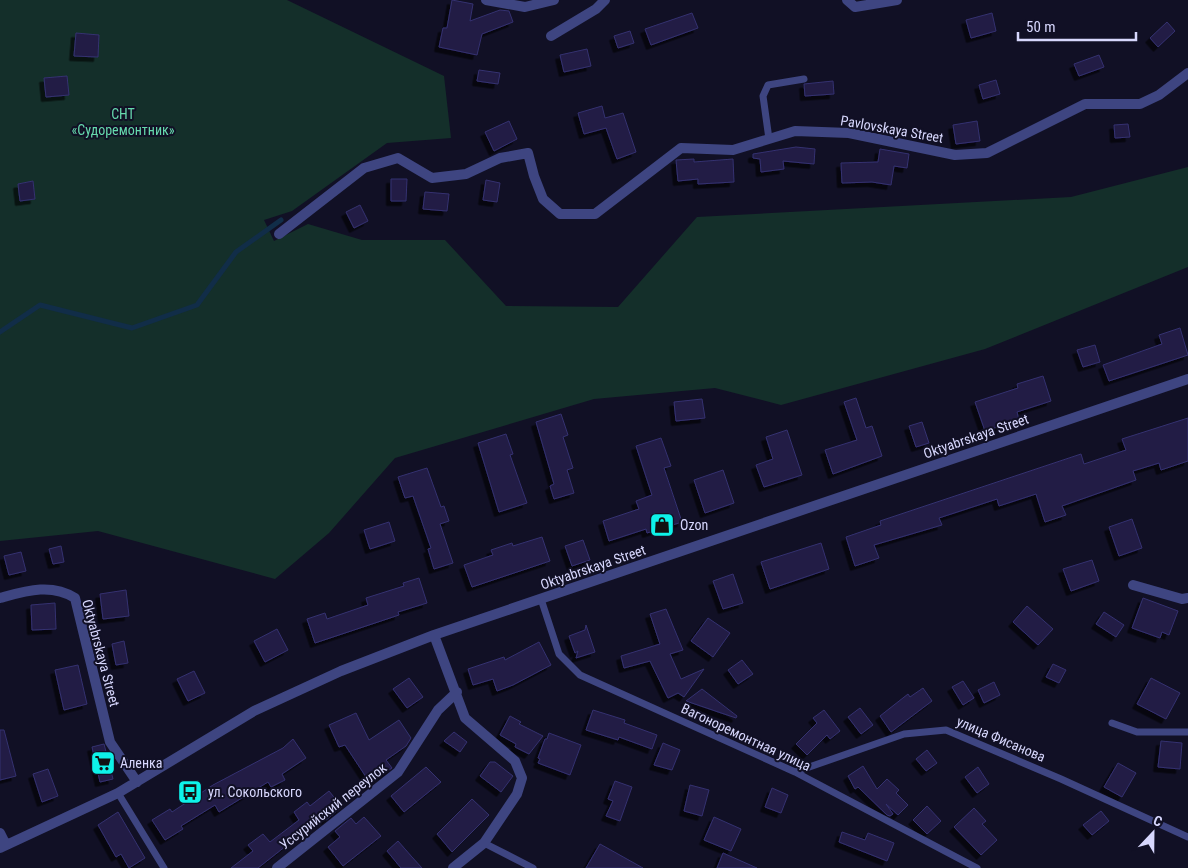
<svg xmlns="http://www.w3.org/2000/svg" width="1188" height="868" viewBox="0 0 1188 868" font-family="'Roboto Condensed',sans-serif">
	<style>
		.green { fill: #142f2a }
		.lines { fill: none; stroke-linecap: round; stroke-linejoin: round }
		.stream { stroke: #112d48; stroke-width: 5 }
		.building { fill: #201d45; stroke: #353170; filter: url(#shadow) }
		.service { stroke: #3e4581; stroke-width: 7 }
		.minor { stroke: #3e4581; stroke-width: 10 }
		.labels { text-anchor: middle; stroke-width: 4; stroke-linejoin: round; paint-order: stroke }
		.park-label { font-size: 14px; fill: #66d9ad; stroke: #111025 }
		.street-label { font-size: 14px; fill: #d7d7fd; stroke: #111025 }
		.poi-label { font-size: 14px; fill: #d7d7fd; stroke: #111025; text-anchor: start }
	</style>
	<defs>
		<filter id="shadow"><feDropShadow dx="-4.5" dy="4.5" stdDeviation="0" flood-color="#0009"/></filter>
	</defs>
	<rect width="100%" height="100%" fill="#111025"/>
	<path class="green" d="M0,0h287l157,76 7,62 -64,5 -95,68 -28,9 10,21 34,-17 54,16h83l61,66 112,1 79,-90 374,-20 117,-30v100l-203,82 -204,56 -66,-17 -121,11 -199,59 -66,75 -54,46 -177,-48 -98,10z"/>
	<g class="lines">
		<path class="stream" d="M0,332l40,-27 92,23 65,-23 39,-53 45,-32"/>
	</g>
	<path class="building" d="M452,0l21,4 -3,17 30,-11 9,1 4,11 -31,12 -5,21 -38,-8 4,-19h4z
		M692,13l6,15 -47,17 -6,-16z
		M992,13l4,18 -25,7 -5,-18z
		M1167,22l8,9 -17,16 -8,-9z
		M630,31l4,12 -16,5 -4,-12z
		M76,33l23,2 -1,22 -24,-1z
		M587,49l4,17 -27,6 -4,-17z
		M1099,55l5,12 -25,9 -5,-12z
		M479,70l21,3 -2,11 -21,-3z
		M67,76l2,19 -23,2 -2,-19z
		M996,80l4,14 -17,5 -4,-14z
		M833,81l1,13 -29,2 -1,-12z
		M602,106l3,12 18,-5 13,39 -19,7 -11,-31 -22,6 -6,-21z
		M509,121l8,18 -23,12 -9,-19z
		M977,121l3,20 -24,3 -3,-19z
		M1128,124l2,13 -15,1 -1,-13z
		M796,147l19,2 -1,15 -31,-3 1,8 -23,3 -1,-13 -7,-1v-4z
		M880,149l29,5 -2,14 -13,-2 -3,19 -19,-3 -30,1 -1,-20 37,-1z
		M694,159v3l39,-3 1,23 -36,2v-5l-20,2 -2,-21z
		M391,179h16l-1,22h-15z
		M486,180l14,3 -3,19 -14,-2z
		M33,181l2,18 -15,2 -2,-17z
		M425,192l24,2 -2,17 -24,-2z
		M360,205l8,16 -14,7 -8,-16z
		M1180,328l8,27 -79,26 -6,-16 59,-21 -3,-9z
		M1095,345l5,17 -17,5 -6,-17z
		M1043,376l8,25 -34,11 2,8 -34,11 -10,-29 43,-14 -1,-4z
		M856,398l10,30 6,-2 10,30 -49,18 -8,-24 32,-10 -13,-38z
		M702,399l3,19 -29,3 -2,-19z
		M561,414l7,21 -5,2 10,31 -6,2 7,23 -20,6 -4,-13 4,-2 -18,-62z
		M1188,418v43l-27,9 -2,-7 -26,8 3,9 -74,26 4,9 -21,7 -9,-28 -37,12 -2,-7 -58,19 3,7 -68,20 5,13 -24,8 -9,-29 35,-12 -1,-4 201,-67 3,10 42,-14 -4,-11z
		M922,422l7,21 -13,4 -7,-21z
		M787,430l15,45 -38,12 -8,-22 17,-6 -7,-22z
		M506,434l7,20 -3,1 17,48 -28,9 -21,-69z
		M661,438l10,28 -7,2 18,54 -35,11 -1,-4 -37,12 -6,-20 36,-12 -3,-8 16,-6 -16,-49z
		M427,468l14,39 3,-1 5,15 -9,3 13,39 -19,6 -6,-20 3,-1 -18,-52 -8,2 -7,-21z
		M723,470l11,33 -29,10 -11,-33z
		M1132,519l10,29 -23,8 -10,-29z
		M389,522l6,19 -25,8 -6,-19z
		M542,537l8,24 -78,26 -8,-22 29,-10 -2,-5 21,-7 1,3z
		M583,540l7,20 -18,6 -7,-20z
		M821,543l8,26 -59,20 -9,-27z
		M61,546l3,16 -11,2 -4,-15z
		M21,552l5,19 -17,4 -5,-19z
		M1092,560l7,21 -28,10 -8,-22z
		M733,574l10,29 -20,6 -10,-28z
		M419,578l8,25 -29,9 1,3 -84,28 -8,-24 18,-6 2,6 41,-14 -2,-7 38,-12 -1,-3z
		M126,590l3,26 -26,3 -3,-25z
		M1143,598l35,13 -9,24 -7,-3 -2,6 -28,-10z
		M55,603l1,26 -24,1 -1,-25z
		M1027,606l26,23 -15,16 -25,-23z
		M666,609l17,41 -13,4 11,25 23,-10 -20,28 -6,-4 -10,5 -18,-37 -26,7 -3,-12 39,-12 -10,-30z
		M1104,612l20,13 -8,12 -20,-13z
		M708,618l22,15 -17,24 -22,-16z
		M586,625l9,27 -19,6 2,-7 -3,2 -6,-17 16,-6z
		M277,629l11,21 -23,12 -11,-21z
		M124,641l4,22 -12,2 -4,-21z
		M539,642l12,23 -38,20 -16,6 -4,-12 -20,6 -5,-16 36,-12 1,3z
		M742,660l11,14 -15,10 -10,-14z
		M1053,664l13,6 -7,13 -13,-6z
		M78,665l9,39 -23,6 -9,-40z
		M194,671l11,22 -17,8 -11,-22z
		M409,678l14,19 -16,11 -14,-19z
		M1151,678l29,15 -14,26 -29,-15z
		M963,681l11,17 -11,7 -11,-18z
		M994,682l6,13 -16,8 -6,-13z
		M923,688l9,13 -41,31 -11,-16 28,-22 2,3z
		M702,689l35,27 -1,2 -50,-17z
		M860,708l13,17 -12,9 -13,-17z
		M593,710l32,10 -1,3 33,12 -5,14 -33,-12 -1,3 -32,-10z
		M824,710l16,21 -10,8 -3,-4 -20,20 -11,-11 21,-21 -4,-5z
		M356,713l13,27 30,-20 12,18 -5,8 -20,14 6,8 -22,15 -25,-38 -6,2 -10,-22z
		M510,716l11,6 -2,2 24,12 -14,18 -14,-7 1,-3 -16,-9z
		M0,730h4l12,46 -16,4z
		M454,732l13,10 -7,10 -16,-11z
		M549,733l32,12 -11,30 -32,-12 2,-4 -2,-1 7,-19h2z
		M293,739l13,19 -24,16 3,6 -14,7 -3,-5 -49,30 -4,-7 -34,21 2,3 -18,11 -13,-20 18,-11 2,3 41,-27 70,-37z
		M1161,741l21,2 -2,26 -22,-2z
		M663,743l17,7 -8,20 -18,-5z
		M104,744l9,35 -13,3 -8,-35z
		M927,750l10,13 -11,8 -10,-12z
		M490,762h5l18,14 -12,16 -21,-16z
		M1118,763l18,10 -14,24 -18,-10z
		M863,766l14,23 10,-10 12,11 -3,3 12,12 -10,10 -12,-11 7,10 -3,2 -3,-1 -29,-28 -3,2 -7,-13z
		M426,767l15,15 -37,30 -13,-16z
		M978,767l11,17 -12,9 -12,-16z
		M48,769l10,27 -16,6 -9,-28z
		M615,781l17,6 -12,34 -14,-5 7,-15 -5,-2z
		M690,785l19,5 -7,26 -18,-5z
		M772,788l16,7 -7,18 -16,-6z
		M329,791l13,16 -16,13 -2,-4 -66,52h-27l22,-17 -5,-6 15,-11 7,8 29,-22 -5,-8 13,-10 3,4z
		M472,799l17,16 -37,37 -15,-18z
		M927,806l14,15 -14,13 -14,-14z
		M974,808l12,13 -4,3 15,16 -16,15 -27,-28z
		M1101,811l8,10 -17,14 -9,-10z
		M118,812l27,46 -16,10 -8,-14 -5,3 -18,-32z
		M364,817l17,19 -38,30 -15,-19 12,-10 -5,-6 16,-13 5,6z
		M714,817l27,12 -10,22 -27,-11z
		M842,832l23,8 3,-7 26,10 -7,18 -48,-19z
		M398,841l14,16 10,11h-21l-14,-17z
		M600,844l43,24h-57z
		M723,853l34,15h-40z"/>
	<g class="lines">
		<path class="service" d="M769,139l-6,-43 5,-11 36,-6
			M541,599l18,55 21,21 215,97 182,96
			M1112,723l25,9h51
			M795,772l109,-38 42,-4 115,49 127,58
			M118,793l46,75
			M484,843l49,25"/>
		<path class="minor" d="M486,0l39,7 29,-7
			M847,0l8,7 42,-7
			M551,36l45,-27 9,-9
			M279,234l85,-66 34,-10 34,20 34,-4 34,-16 28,-5 6,23 9,23 17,15h35l86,-66 52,2 62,-19 54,2 106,22 32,-2 98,-49h55l19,-9 29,-22
			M1133,585l49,14 6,-1
			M0,598c26,-7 51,-15 75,0l35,144 27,40
			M434,635l31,83 50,43 7,17 -5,16 -33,49 -31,25
			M0,833l6,12
			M0,848l118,-55 136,-82 87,-40 93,-36 754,-256
			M277,868l121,-96 40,-62 19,-18"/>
	</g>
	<defs>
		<symbol id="shop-square" viewBox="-11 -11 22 22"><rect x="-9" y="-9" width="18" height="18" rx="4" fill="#0ef2e9" stroke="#111025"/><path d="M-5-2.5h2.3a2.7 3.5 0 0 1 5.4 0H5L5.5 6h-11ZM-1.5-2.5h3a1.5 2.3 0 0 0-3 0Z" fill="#111"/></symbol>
		<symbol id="supermarket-square" viewBox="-11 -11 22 22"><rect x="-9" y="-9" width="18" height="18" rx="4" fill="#0ef2e9" stroke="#111025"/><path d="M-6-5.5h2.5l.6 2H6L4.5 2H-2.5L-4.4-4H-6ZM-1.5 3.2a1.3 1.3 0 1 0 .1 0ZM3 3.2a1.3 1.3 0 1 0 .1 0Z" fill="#111"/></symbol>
		<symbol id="bus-square" viewBox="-11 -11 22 22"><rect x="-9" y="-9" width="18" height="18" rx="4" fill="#0ef2e9" stroke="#111025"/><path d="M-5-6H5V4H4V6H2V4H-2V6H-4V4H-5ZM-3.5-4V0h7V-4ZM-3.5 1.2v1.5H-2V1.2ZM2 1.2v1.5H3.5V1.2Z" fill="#111"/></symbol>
	</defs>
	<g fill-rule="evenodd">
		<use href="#shop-square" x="648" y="511" width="28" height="28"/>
		<use href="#supermarket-square" x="89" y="749" width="28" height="28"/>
		<use href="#bus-square" x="176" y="778" width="28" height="28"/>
	</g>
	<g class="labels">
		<g class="park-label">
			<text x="123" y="119">СНТ<tspan x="123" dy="16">«Судоремонтник»</tspan></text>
		</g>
		<g class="street-label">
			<text transform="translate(892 129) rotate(10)" y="5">Pavlovskaya Street</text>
			<text transform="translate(976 436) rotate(-19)" y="5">Oktyabrskaya Street</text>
			<text transform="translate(593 567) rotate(-19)" y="5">Oktyabrskaya Street</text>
			<text transform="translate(101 653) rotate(75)" y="5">Oktyabrskaya Street</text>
			<text transform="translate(746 737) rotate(25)" y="5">Вагоноремонтная улица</text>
			<text transform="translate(1001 739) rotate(23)" y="5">улица Фисанова</text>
			<text transform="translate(333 806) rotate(-38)" y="5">Уссурийский переулок</text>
		</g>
		<g class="poi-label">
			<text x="680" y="530">Ozon</text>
			<text x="120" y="768">Аленка</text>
			<text x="208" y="797">ул. Сокольского</text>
		</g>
	</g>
	<g transform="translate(1153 833) rotate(22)" stroke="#111025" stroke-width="4" paint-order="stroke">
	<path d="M0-4L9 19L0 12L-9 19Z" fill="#d7d7fd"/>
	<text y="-8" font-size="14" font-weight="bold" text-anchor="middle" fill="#d7d7fd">С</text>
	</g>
	<path d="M1018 32v8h118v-8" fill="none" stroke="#d7d7fd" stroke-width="2.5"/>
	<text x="1026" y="32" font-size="15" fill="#d7d7fd" stroke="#111025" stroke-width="4" paint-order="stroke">50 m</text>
</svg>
